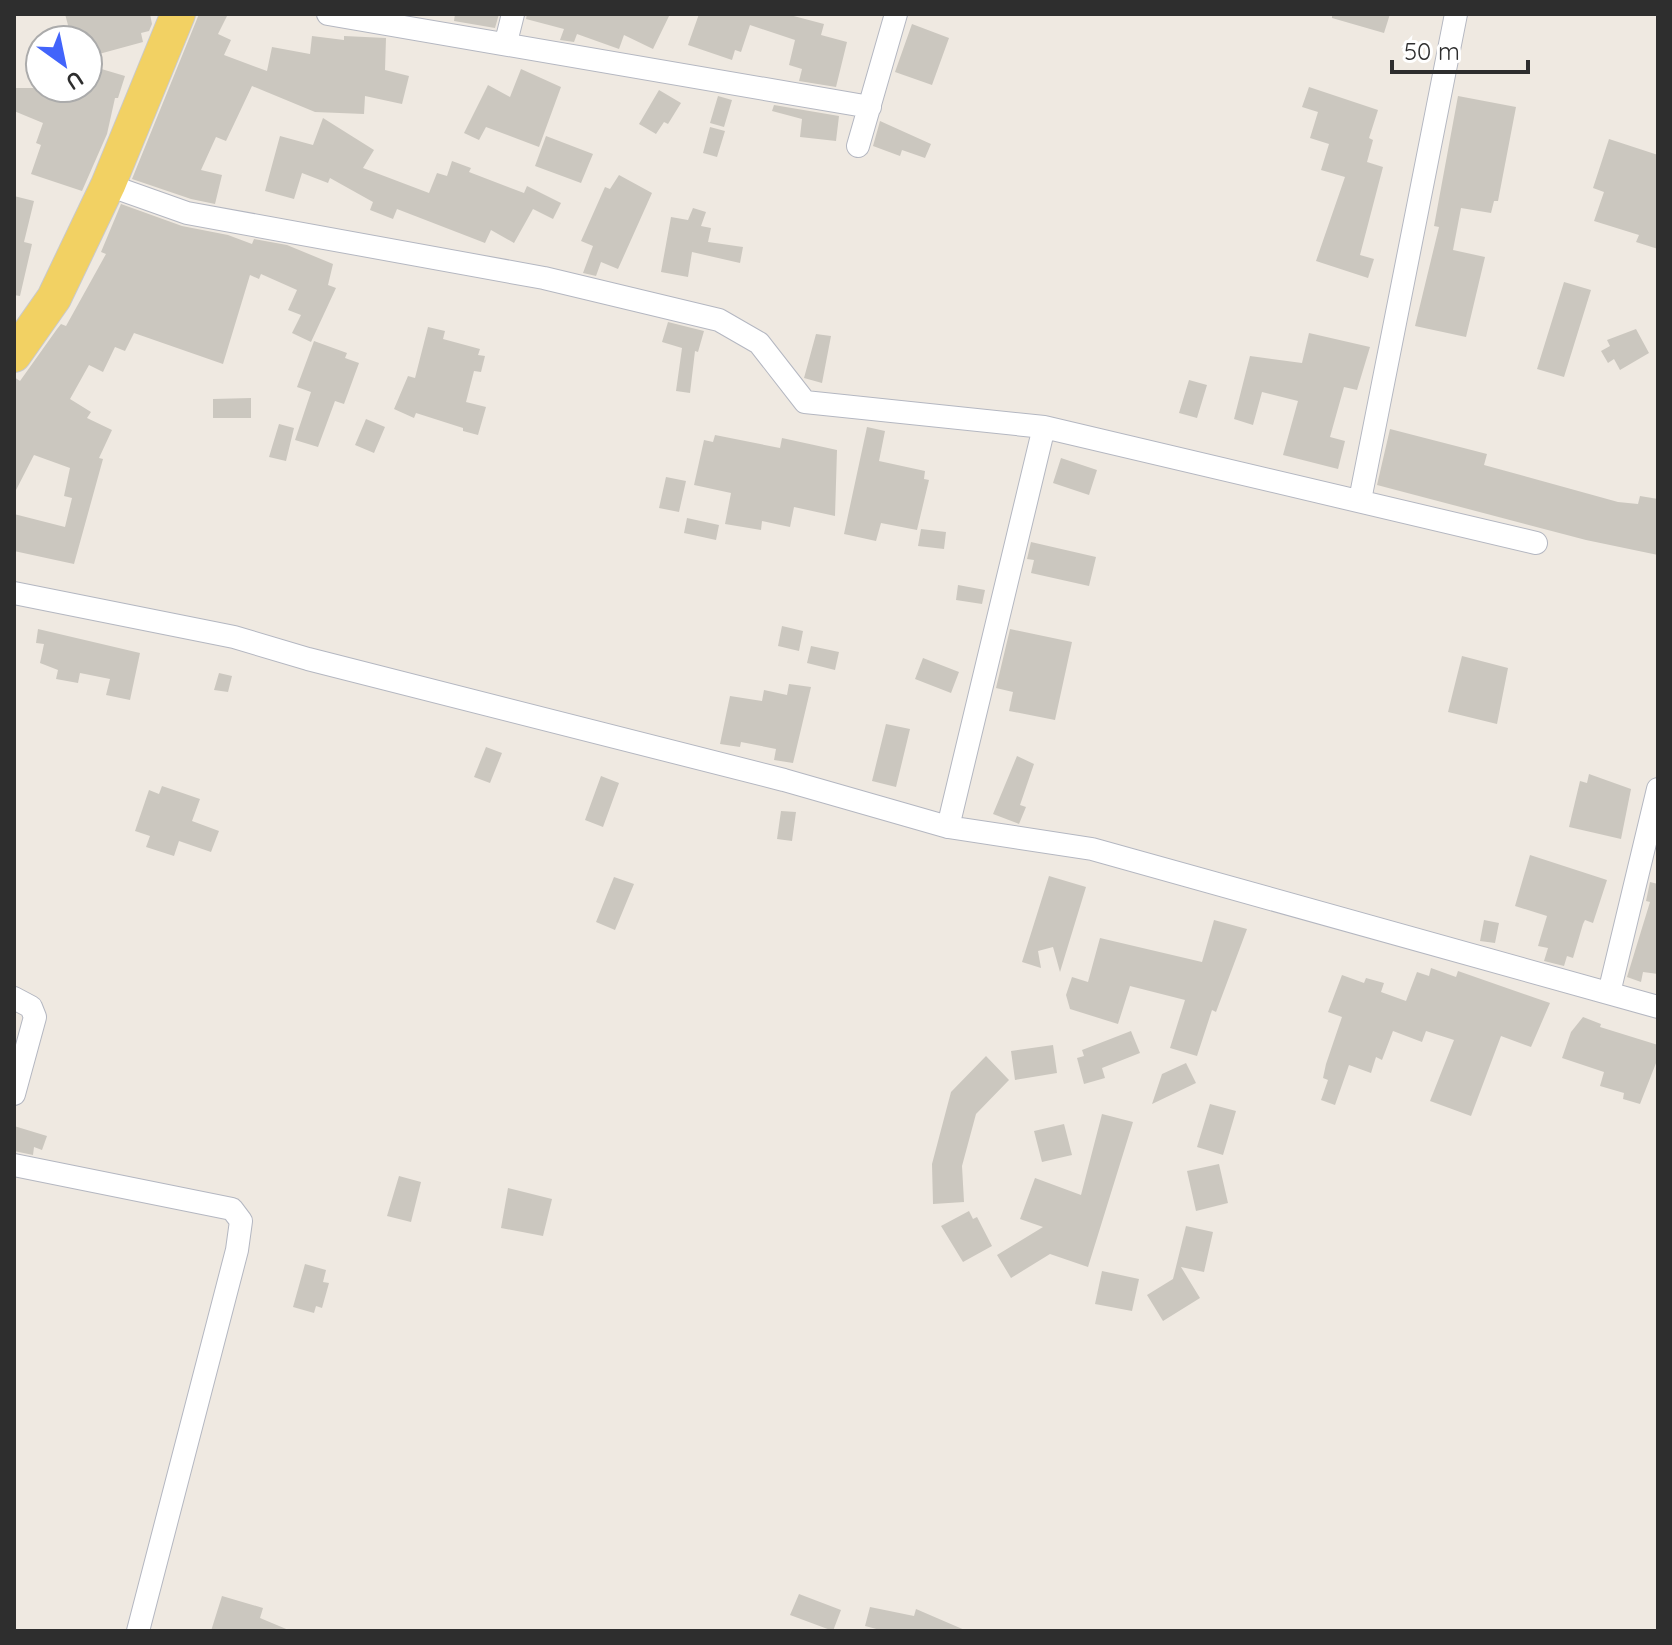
<svg xmlns="http://www.w3.org/2000/svg" width="1672" height="1645" viewBox="0 0 1672 1645" font-family="Quicksand,sans-serif">
	<style>
		.building { fill: #cbc7bf }
		.lines { fill: none; stroke-linecap: round; stroke-linejoin: round }
		.minor-casing { stroke: #b4b7c1; stroke-width: 24 }
		.primary-casing { stroke: #c9c9c9; stroke-width: 36 }
		.minor { stroke: #fff; stroke-width: 22 }
		.primary { stroke: #f2d163; stroke-width: 34 }
	</style>
	<rect width="100%" height="100%" fill="#efe9e1"/>
	<path class="building" d="M65,14h85l2,10 -3,7 -8,2 2,9 -55,15v-17h-16z
		M199,14h29l-10,20 13,6 -7,15 43,16 5,-24 38,7 2,-18 32,4v-4l42,2 -1,32 24,6 -7,28 -37,-8 -1,18 -49,-2 -63,-26 -26,55 -10,-4 -15,33 21,5 -7,29 -24,-5 -59,-20z
		M455,14h44l-4,14 -41,-7z
		M527,14h143l-17,35 -29,-14 -5,14 -42,-15 -3,8 -14,-2 4,-11 -38,-10z
		M699,14h87l38,10 -3,11 26,7 -11,45 -37,-6 3,-12 -13,-4 6,-25 -45,-15 -9,27 -6,-2 -3,10 -44,-15z
		M1332,14h58l-6,19 -52,-15z
		M912,24l37,14 -17,47 -37,-13z
		M88,65l37,11 -7,22h-3l-8,36 -25,57 -51,-17 10,-29 -5,-2 7,-20 -29,-12v-23h74z
		M521,69l40,18 -22,60 -53,-20 -7,13 -15,-7 24,-48 22,12z
		M1309,87l69,23 -9,28 4,2 -6,22 16,5 -23,88 14,4 -6,19 -52,-17 29,-84 -24,-7 8,-26 -19,-6 8,-26 -16,-5z
		M659,90l22,13 -13,21 -4,-2 -8,12 -17,-10z
		M718,96l14,4 -8,27 -14,-4z
		M1458,96l58,11 -18,94h-4l-3,12 -30,-5 -8,42 32,7 -19,80 -51,-11 24,-99 -5,-1z
		M774,105l65,11 -3,25 -36,-4 2,-18 -30,-8z
		M323,118l51,32 -11,18 66,25 8,-20 10,3 5,-15 19,7 -2,4 55,21 3,-7 34,17 -8,16 -20,-10 -19,34 -23,-13 -6,13 -88,-34 -4,10 -23,-9 3,-8 -43,-24 -2,5 -26,-10 -8,26 -29,-8 15,-55 33,9z
		M880,121l51,23 -6,14 -23,-8 -2,6 -27,-10z
		M710,127l15,4 -8,26 -14,-4z
		M546,136l47,18 -12,29 -46,-17z
		M1609,139l49,16v94l-22,-7 3,-7 -45,-14 10,-29 -11,-4z
		M619,175l33,18 -34,76 -17,-7 -5,14 -13,-3 10,-27 -12,-5 24,-54 5,2z
		M14,196l20,5 -10,41 8,2 -12,52 -6,-1z
		M121,204l61,22 46,9 24,9 2,-5 33,6 46,19 -5,21 8,3 -25,54 -19,-9 9,-18 -13,-5 9,-20 -36,-16 -2,5 -9,-4 -27,89 -89,-31 -9,18 -10,-4 -12,25 -14,-7 -19,34 21,13 -4,6 25,12 -13,28 4,1 -29,105 -60,-13v-37l51,13 7,-29 -8,-2 6,-28 -36,-13 -20,39v-117l6,4 37,-52 4,-5 5,2 40,-72 -5,-2z
		M693,208l13,4 -5,14 10,2 -3,14 35,5 -3,16 -48,-11 -4,25 -27,-5 10,-55 17,3z
		M1564,282l27,8 -27,87 -27,-8z
		M668,322l36,9 -6,21 -3,-1 -5,42 -14,-2 6,-43 -20,-6z
		M428,327l17,4 -2,8 37,10 -2,6 7,1 -4,16 -7,-1 -8,31 20,5 -8,28 -15,-4v-3l-47,-15 -2,5 -20,-9 14,-33 7,2z
		M1636,329l13,24 -29,17 -6,-11 -6,4 -7,-12 9,-5 -3,-6z
		M1309,333l61,14 -13,43 -13,-3 -14,50 15,4 -7,28 -55,-14 15,-54 -36,-9 -9,33 -19,-6 16,-63 52,7z
		M816,334l15,2 -9,47 -18,-5z
		M314,341l33,12 -2,5 14,5 -15,41 -9,-3 -17,46 -23,-7 16,-48 -14,-5z
		M1189,380l18,5 -10,33 -18,-5z
		M251,398v20h-38v-19z
		M366,419l19,8 -11,26 -19,-8z
		M279,424l15,4 -8,33 -17,-4z
		M867,427l18,4 -6,30 46,10 -1,8 5,1 -12,50 -36,-7 -5,18 -32,-7z
		M1390,429l97,25 -3,11 134,37 20,2 2,-8 18,3v56l-72,-15 -209,-55z
		M715,435l65,13 2,-10 55,12 -2,66 -41,-9 -4,20 -28,-6 -1,9 -36,-6 6,-31 -37,-8 10,-45 9,2z
		M1061,458l36,12 -8,25 -36,-12z
		M666,477l20,4 -7,31 -20,-4z
		M687,518l32,7 -3,15 -32,-7z
		M921,529l25,3 -2,17 -26,-3z
		M1031,542l65,15 -7,29 -58,-13 3,-13 -7,-1z
		M958,585l27,5 -3,14 -26,-4z
		M782,626l21,5 -4,20 -21,-5z
		M38,629l102,24 -10,47 -24,-5 4,-16 -30,-6 -2,10 -22,-4 2,-9 -18,-7 4,-19 -8,-1z
		M1010,629l62,13 -17,78 -46,-9 4,-19 -17,-4z
		M811,646l28,6 -4,18 -28,-7z
		M1462,656l46,12 -11,56 -49,-12z
		M923,658l36,14 -8,21 -36,-14z
		M219,673l13,3 -4,16 -14,-2z
		M789,684l22,3 -18,76 -19,-3 2,-11 -35,-7 -1,5 -20,-3 10,-48 32,5 2,-11 23,5z
		M886,724l24,5 -14,58 -24,-6z
		M486,747l16,6 -12,30 -16,-6z
		M1017,756l17,8 -14,41 6,2 -7,17 -26,-10z
		M1589,774l42,15 -10,50 -52,-12 11,-46 7,2z
		M601,776l18,7 -16,44 -18,-7z
		M162,786l38,13 -8,22 27,10 -8,21 -32,-11 -5,15 -28,-9 4,-11 -15,-5 14,-41 10,4z
		M781,811l15,1 -4,29 -15,-2z
		M1530,855l77,25 -14,43 -8,-3 -2,4 -10,34 -6,-2 -3,10 -20,-5 4,-13 -10,-2 9,-30 -32,-10z
		M1049,876l37,11 -26,85 -7,-25 -15,4 3,17 -19,-6z
		M614,877l20,7 -19,46 -19,-8z
		M1650,882l8,2v90l-15,-2 -2,10 -14,-5 23,-75 -4,-1z
		M1214,920l33,9 -31,83 -4,-2 -15,46 -27,-8 15,-48 -55,-14 -12,38 -48,-15 -4,-14 6,-18 16,5 12,-44 102,24z
		M1484,920l15,3 -4,20 -15,-2z
		M1431,968l25,9 2,-6 92,32 -19,44 -30,-11 -30,80 -41,-15 24,-61 -28,-9 -4,11 -29,-11 -11,29 -6,-3 -5,16 -22,-8 -14,40 -14,-5 7,-20 -5,-2 3,-14 16,-47 -14,-5 14,-37 22,8 2,-5 18,5 -3,9 25,9 11,-29 12,4z
		M1583,1017l18,7 -1,3 58,18v13l-18,46 -17,-5 1,-6 -24,-7 4,-14 -42,-14 9,-26z
		M1131,1031l9,22 -38,15 3,10 -21,6 -7,-26 7,-2 -2,-6z
		M1053,1045l4,28 -42,7 -4,-29z
		M986,1056l23,24 -33,34 -14,52 2,36 -31,2 -1,-40 19,-72z
		M1186,1063l10,20 -44,21 10,-30z
		M1210,1104l26,7 -13,44 -26,-8z
		M1102,1114l31,8 -45,145 -38,-13 -39,24 -14,-23 46,-28 -23,-8 15,-41 46,17z
		M1064,1124l8,31 -30,7 -8,-31z
		M14,1126l33,10 -5,14 -8,-3 -1,8 -19,-4z
		M1219,1164l9,39 -32,8 -9,-40z
		M399,1176l22,6 -10,40 -24,-6z
		M508,1188l44,11 -9,37 -42,-8z
		M969,1211l4,8 4,-2 15,29 -29,16 -22,-36z
		M1186,1226l27,6 -9,40 -23,-5 19,31 -37,23 -16,-26 26,-16z
		M305,1264l21,6 -3,12 6,1 -7,25 -6,-2 -2,7 -21,-6z
		M1102,1271l37,8 -7,32 -37,-7z
		M799,1594l42,16 -8,21 -43,-16z
		M222,1596l41,12 -3,10 31,13h-80z
		M870,1607l44,9 2,-7 51,22h-83l-19,-5z"/>
	<g class="lines">
		<defs>
			<path id="minor" d="M328,14l542,93
				M506,42l7,-28
				M858,146l38,-132
				M108,185l79,28 357,65 175,42 40,23 46,59 239,25 492,116
				M1360,500l96,-486
				M14,593l220,44 74,22 476,121 164,47 144,22 566,158
				M948,827l96,-400
				M1609,993l49,-204
				M14,998l17,9 4,10 -21,77
				M14,1165l218,44 9,12 -4,29 -99,381"/>
			<path id="primary" d="M14,355l40,-57 54,-113 70,-171"/>
		</defs>
		<use href="#minor" class="minor-casing"/>
		<use href="#primary" class="primary-casing"/>
		<use href="#minor" class="minor"/>
		<use href="#primary" class="primary"/>
	</g>
	<rect width="1672" height="1645" fill="none" stroke="#2e2e2e" stroke-width="32"/>
	<g transform="translate(64 64) rotate(147)"><circle r="38" fill="#ffffff" stroke="#ababab" stroke-width="2"/>
	<path d="M0-6L14 30L0 20L-14 30Z" fill="#4264fb"/>
	<text y="-12" font-size="22" font-weight="bold" text-anchor="middle" fill="#2e2e2e">U</text>
	</g>
	<path d="M1392 60v12h136v-12" fill="none" stroke="#2e2e2e" stroke-width="4"/>
	<text x="1404" y="60" font-size="24" fill="#2e2e2e" stroke="#ffffff" stroke-width="6" paint-order="stroke">50 m</text>
</svg>
